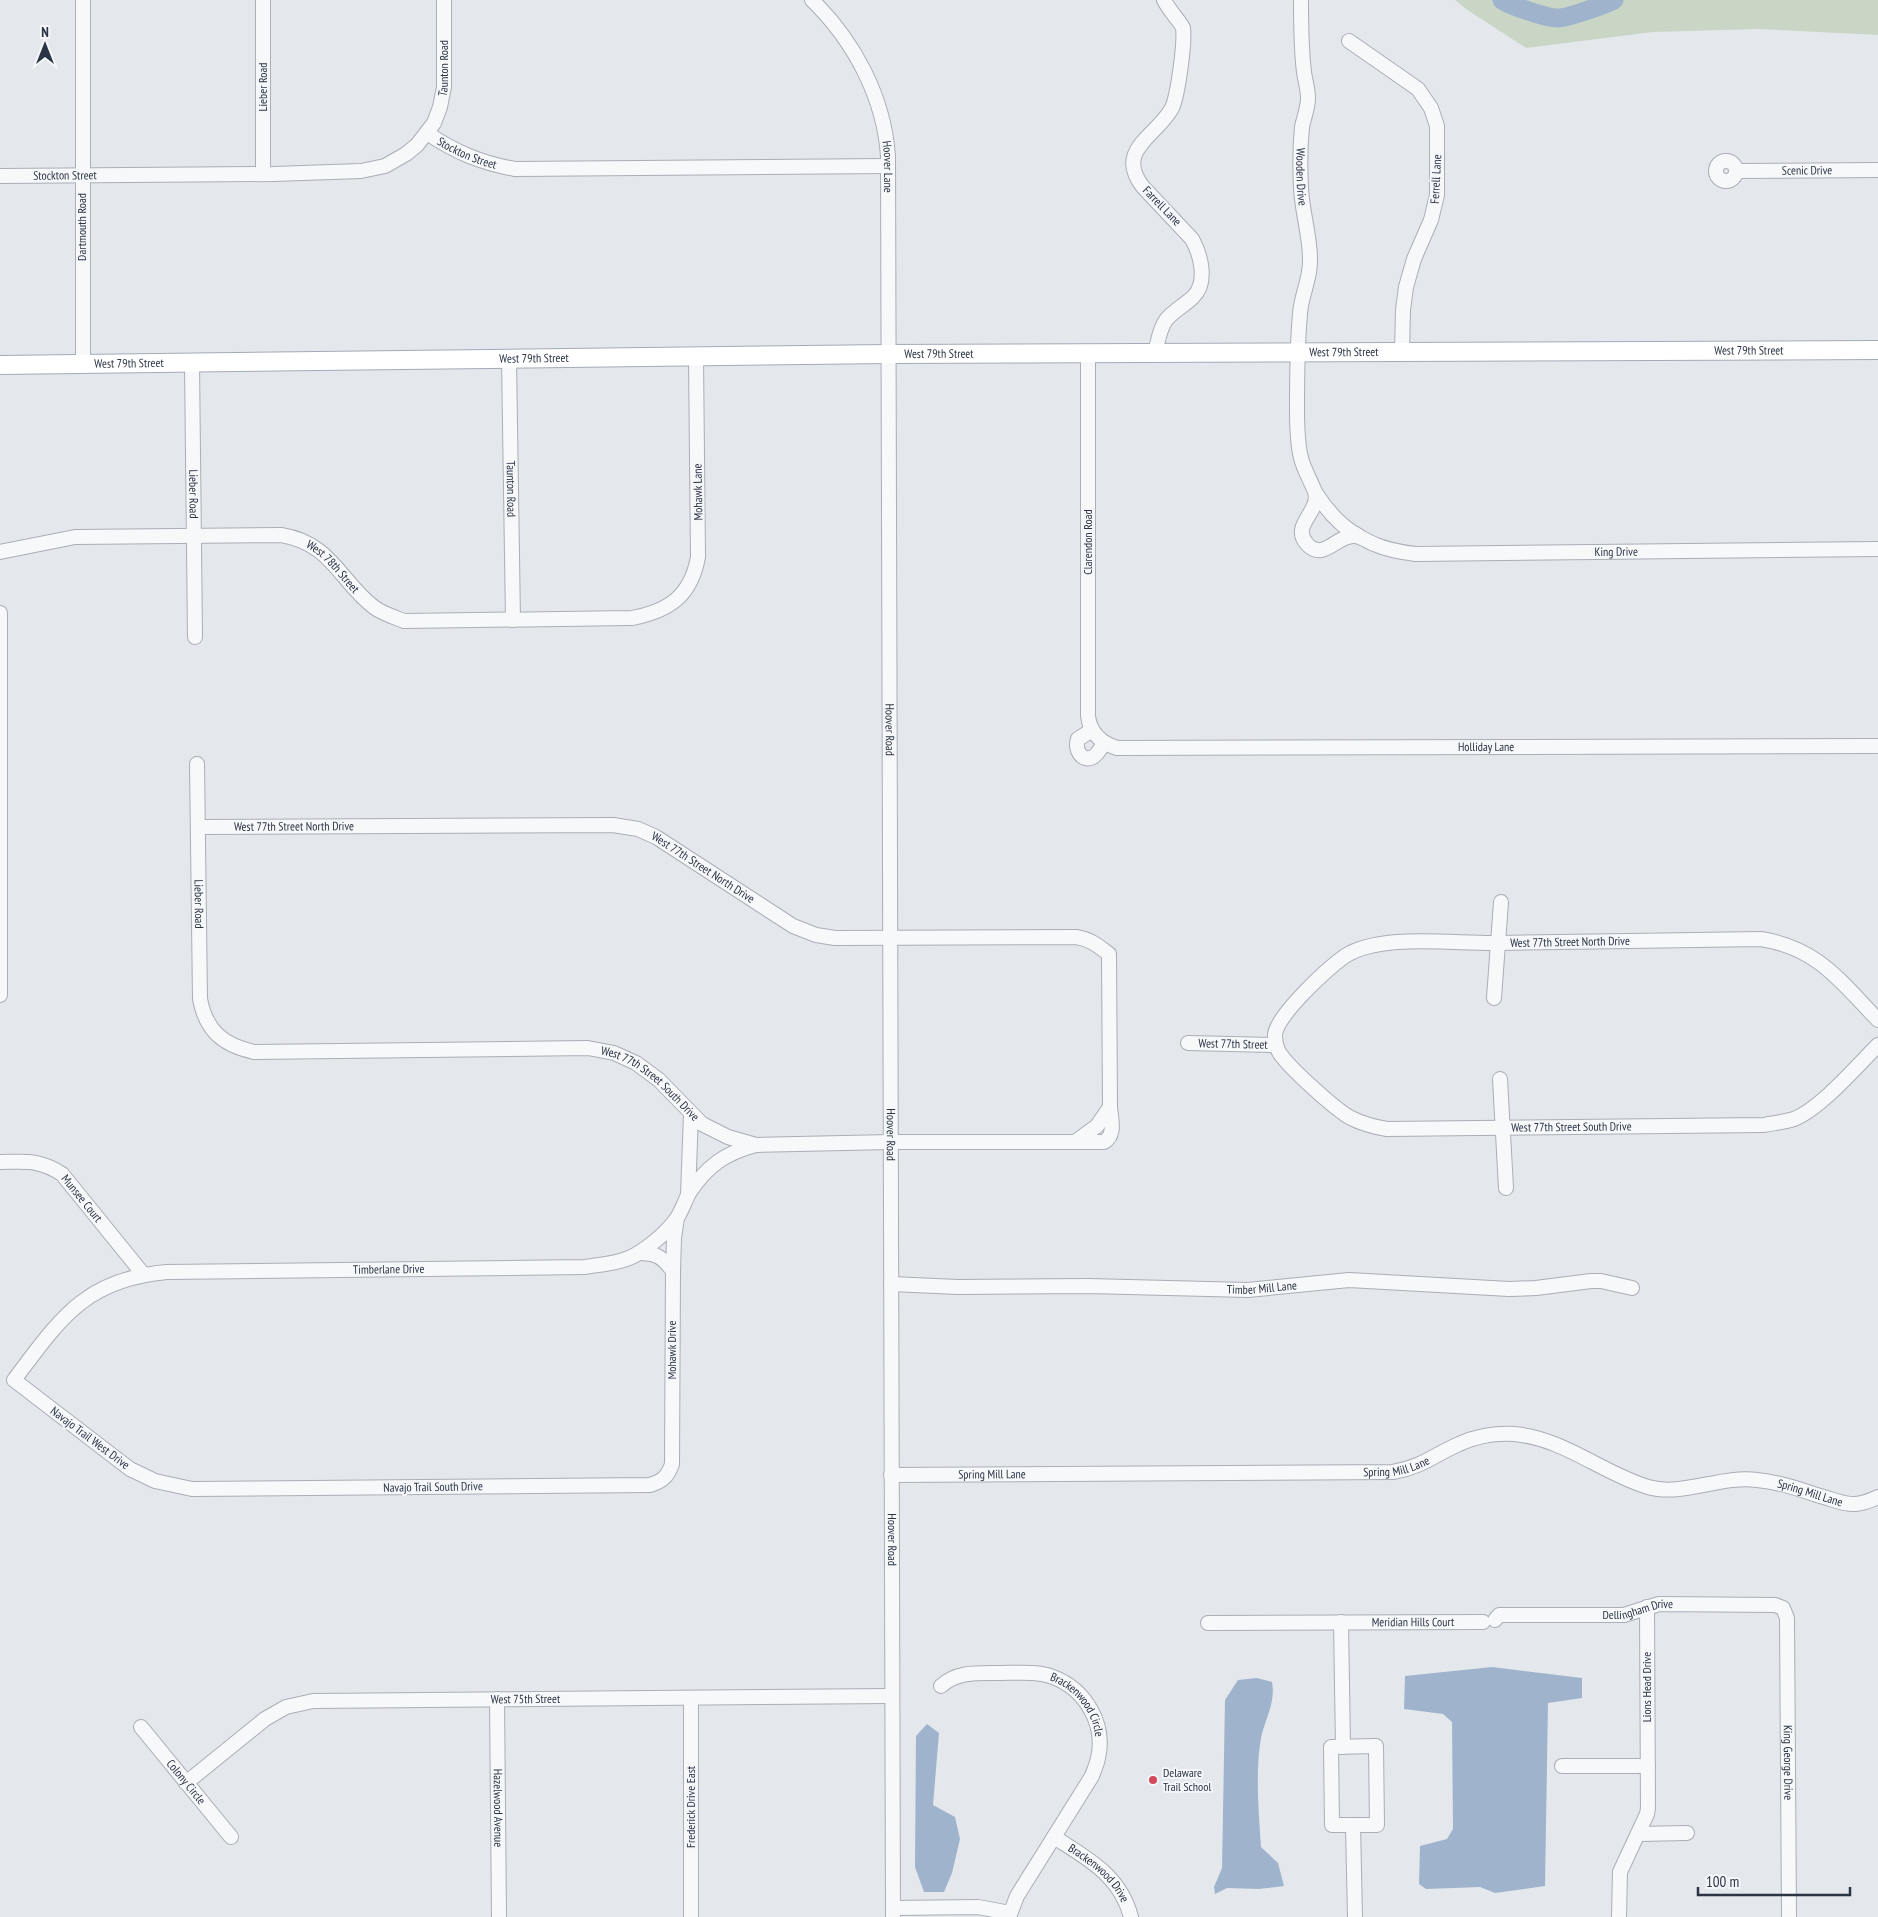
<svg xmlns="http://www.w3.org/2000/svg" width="1878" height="1917" viewBox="0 0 1878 1917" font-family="'PT Sans Narrow',sans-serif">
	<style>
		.green { fill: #c9d6c5 }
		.water { fill: #9fb4cc }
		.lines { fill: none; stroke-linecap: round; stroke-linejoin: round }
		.river { stroke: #9fb4cc; stroke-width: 19 }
		.minor-casing { stroke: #a9aeb7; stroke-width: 16 }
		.major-casing { stroke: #a3abb8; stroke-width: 20 }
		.minor { stroke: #f7f8fa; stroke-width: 14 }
		.major { stroke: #fff; stroke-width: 18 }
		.poi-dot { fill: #d1495b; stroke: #f4f6f9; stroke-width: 2 }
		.labels { text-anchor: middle; stroke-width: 4; stroke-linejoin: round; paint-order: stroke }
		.street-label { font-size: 12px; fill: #2b3445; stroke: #f4f6f9 }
		.poi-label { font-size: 12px; fill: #2b3445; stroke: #f4f6f9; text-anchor: start }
	</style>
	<rect width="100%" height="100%" fill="#e4e7ec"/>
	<path class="green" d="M1455,0h423v35l-120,-6 -105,3 -127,16 -60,-39z"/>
	<path class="water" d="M1492,1667l90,11v20l-34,5 -3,183 -50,7 -15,-6 -54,2 -7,-5 1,-38 27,-7 6,-10 -1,-107 -9,-8 -39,-5 1,-33z
		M1257,1678l15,4c4,20 -7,37 -11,56 -6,34 -2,76 0,109l17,16 6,23 -25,3 -32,-1 -12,6 -1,-7 8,-19 3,-168 13,-20z
		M927,1724l12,9 -6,72 22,12 5,22 -8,34 -8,19h-20l-9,-25 1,-131z"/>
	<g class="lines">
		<path class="river" d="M1502,0c9,6 45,18 56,18 10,0 45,-13 56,-18"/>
		<defs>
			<g id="minor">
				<path d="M83,0v364"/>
				<path d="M263,0v174"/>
				<path id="s1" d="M812,0c42,41 72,97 76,156l5,1761"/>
				<path id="s2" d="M1301,0c0,23 0,48 3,72 1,8 4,17 4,26 0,10 -4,19 -6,29 -2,20 -2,41 -1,61 1,24 9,47 9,71 1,19 -9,36 -10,55 -3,32 -3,63 -3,95 0,16 0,33 4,49 3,12 10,23 14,34 6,20 -25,33 -8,52 16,18 30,-9 47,-8 7,0 14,6 20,8 13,6 27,8 41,10l463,-5"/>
				<path d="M1349,41l69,48 13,19 6,18v69l-6,25 -17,39 -8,28 -3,23 -1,42"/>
				<path id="s3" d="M427,133c28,19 54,30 88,36l373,-3"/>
				<circle cx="1726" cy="171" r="10"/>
				<path id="s4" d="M1736,171l142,-1"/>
				<path id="s5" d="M0,176l273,-2 88,-3 24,-5 21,-12 11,-9 17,-22 6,-16 4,-20v-87"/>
				<path id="s6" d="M1088,353v363c2,17 13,27 29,32l761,-2"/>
				<path d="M1155,353c3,-11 4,-23 11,-33 7,-9 19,-15 27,-23 15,-14 8,-42 -1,-58l-49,-52c-29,-37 14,-51 29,-79 6,-13 13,-66 11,-80 -1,-4 -15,-19 -19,-28"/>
				<path id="s7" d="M509,359l4,261"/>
				<path id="s8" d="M192,363l3,274"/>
				<path d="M1315,492c11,17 26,35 44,44"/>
				<path id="s9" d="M0,552l75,-15 206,-2c51,8 59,47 94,73 9,6 19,9 29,13l228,-3c37,-7 59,-22 66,-61l-2,-200"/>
				<path d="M0,613v382"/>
				<path d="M1092,730l-14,9c-4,10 4,24 15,18 5,-3 8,-9 11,-14"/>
				<path id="s10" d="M197,764l3,235c6,32 23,46 54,53l334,-4 26,5 22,10 23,17 43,44 26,13 28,8 135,-3h213c12,-7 7,-23 6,-35"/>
				<path id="s11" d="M199,827l414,-2 25,4 18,8 137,89 23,9 19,3 241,-1c14,2 21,8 33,17l1,153 -13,19 -22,16"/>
				<path d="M1494,998l7,-96"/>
				<path id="s12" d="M1878,1020c-38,-39 -60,-72 -117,-81 -88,1 -176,3 -264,4 -43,1 -116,-10 -152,13 -17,12 -67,58 -70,78 0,6 1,13 4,18 8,14 58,59 72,66 12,6 23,9 36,11l377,-4c10,-2 20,-3 30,-6 27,-11 63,-53 84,-74"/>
				<path id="s13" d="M1188,1043l88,2"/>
				<path d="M1500,1079l6,109"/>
				<path id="s14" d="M0,1162c26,0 39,-3 62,12l81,100"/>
				<path d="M688,1195l3,-81"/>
				<path id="s15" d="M677,1218l-3,20 -1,33 -1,193c-4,12 -9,17 -22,21l-458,4 -37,-8 -25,-12 -116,-89c46,-61 71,-101 153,-108l418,-5c18,-3 40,-4 55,-15 13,-8 29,-22 37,-34 5,-8 8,-17 12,-25 18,-27 36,-40 67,-48"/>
				<path d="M639,1253c18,0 23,4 34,18"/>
				<path id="s16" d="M891,1284l67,3 130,-1 160,4 101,-10 160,9 27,-1 55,-7h10l31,7"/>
				<path id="s17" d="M891,1475l502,-3c29,-5 41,-17 66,-28 17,-8 37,-11 55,-10 49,4 88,39 134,53 35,10 73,-12 109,-7 22,2 42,9 63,16 12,3 24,9 36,8 8,-1 16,-4 22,-7"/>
				<path id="s18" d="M1495,1620l4,-5h125l35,-11 116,1 8,3 4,10 2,299"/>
				<path d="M1341,1622l2,125"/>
				<path id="s19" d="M1208,1623l275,-1"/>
				<path id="s20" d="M941,1686c16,-15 38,-13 59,-13 17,0 37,-2 53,4 32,12 53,47 45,81 -1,6 -4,12 -6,18l-75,120 -8,21"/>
				<path d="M691,1698v219"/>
				<path id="s21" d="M497,1699l2,218"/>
				<path id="s22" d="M141,1727l90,110"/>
				<path d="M1376,1746l1,79h-45l-1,-78z"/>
				<path d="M1562,1766h86"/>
				<path id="s23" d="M186,1783l79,-64 21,-12 27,-6 579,-5"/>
				<path d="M1353,1825l2,92"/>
				<path d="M1638,1834l49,-1"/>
				<path id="s24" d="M1054,1837c34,22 66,38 77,80"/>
				<path d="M893,1908l85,-1 32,6"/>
				<path d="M1619,1917l1,-45 27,-58 1,-6 -1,-201"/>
			</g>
			<g id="major">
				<path id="s25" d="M0,365l889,-11 989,-4"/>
			</g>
		</defs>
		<use href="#minor" class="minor-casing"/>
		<use href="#major" class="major-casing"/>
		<use href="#minor" class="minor"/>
		<use href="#major" class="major"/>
	</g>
	<circle class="poi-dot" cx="1153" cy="1780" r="5"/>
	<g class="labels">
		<g class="street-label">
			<text dy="4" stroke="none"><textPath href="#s5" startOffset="508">Taunton Road</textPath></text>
			<text transform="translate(263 87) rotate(-90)" y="4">Lieber Road</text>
			<text dy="4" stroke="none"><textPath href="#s3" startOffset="45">Stockton Street</textPath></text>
			<text dy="4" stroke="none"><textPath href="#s1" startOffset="188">Hoover Lane</textPath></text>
			<text dy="4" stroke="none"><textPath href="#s4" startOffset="71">Scenic Drive</textPath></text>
			<text dy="4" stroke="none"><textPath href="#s5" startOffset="65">Stockton Street</textPath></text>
			<text dy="4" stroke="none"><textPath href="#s2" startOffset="178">Wooden Drive</textPath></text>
			<text transform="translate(1436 179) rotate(-87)" y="4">Ferrell Lane</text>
			<text transform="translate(1162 206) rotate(46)" y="4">Farrell Lane</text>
			<text transform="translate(82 227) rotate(-90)" y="4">Dartmouth Road</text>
			<text dy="4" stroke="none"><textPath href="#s25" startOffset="1749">West 79th Street</textPath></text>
			<text dy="4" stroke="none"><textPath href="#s25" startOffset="1344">West 79th Street</textPath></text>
			<text dy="4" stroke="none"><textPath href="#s25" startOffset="939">West 79th Street</textPath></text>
			<text dy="4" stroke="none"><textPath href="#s25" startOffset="534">West 79th Street</textPath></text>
			<text dy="4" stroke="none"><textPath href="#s25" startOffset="129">West 79th Street</textPath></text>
			<text dy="4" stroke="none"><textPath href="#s7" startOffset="130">Taunton Road</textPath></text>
			<text transform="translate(698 492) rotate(-91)" y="4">Mohawk Lane</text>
			<text dy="4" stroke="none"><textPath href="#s8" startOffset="131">Lieber Road</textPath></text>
			<text transform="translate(1088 542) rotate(-90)" y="4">Clarendon Road</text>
			<text dy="4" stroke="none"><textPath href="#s2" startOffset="872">King Drive</textPath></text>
			<text dy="4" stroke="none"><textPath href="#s9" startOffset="345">West 78th Street</textPath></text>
			<text dy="4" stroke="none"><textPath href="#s1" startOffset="751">Hoover Road</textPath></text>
			<text dy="4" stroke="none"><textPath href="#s6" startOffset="778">Holliday Lane</textPath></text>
			<text dy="4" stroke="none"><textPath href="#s11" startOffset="95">West 77th Street North Drive</textPath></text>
			<text dy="4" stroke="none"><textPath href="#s11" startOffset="515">West 77th Street North Drive</textPath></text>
			<text dy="4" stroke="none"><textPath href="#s10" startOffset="140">Lieber Road</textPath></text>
			<text transform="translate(1570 942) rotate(-1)" y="4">West 77th Street North Drive</text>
			<text dy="4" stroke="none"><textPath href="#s13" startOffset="45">West 77th Street</textPath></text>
			<text dy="4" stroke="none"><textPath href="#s10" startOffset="724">West 77th Street South Drive</textPath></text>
			<text dy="4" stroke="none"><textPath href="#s12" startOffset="1009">West 77th Street South Drive</textPath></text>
			<text dy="4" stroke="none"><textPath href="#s1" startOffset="1156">Hoover Road</textPath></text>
			<text dy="4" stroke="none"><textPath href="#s14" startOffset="96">Munsee Court</textPath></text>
			<text dy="4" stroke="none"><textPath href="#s15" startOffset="1365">Timberlane Drive</textPath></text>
			<text dy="4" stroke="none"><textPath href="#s16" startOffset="371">Timber Mill Lane</textPath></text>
			<text transform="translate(672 1350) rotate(-90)" y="4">Mohawk Drive</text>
			<text transform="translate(90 1438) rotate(37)" y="4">Navajo Trail West Drive</text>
			<text dy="4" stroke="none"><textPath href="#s17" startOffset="506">Spring Mill Lane</textPath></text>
			<text dy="4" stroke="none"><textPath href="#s17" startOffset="101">Spring Mill Lane</textPath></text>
			<text transform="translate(433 1487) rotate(-1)" y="4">Navajo Trail South Drive</text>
			<text dy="4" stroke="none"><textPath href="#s17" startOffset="940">Spring Mill Lane</textPath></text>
			<text dy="4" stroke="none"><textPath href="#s1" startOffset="1561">Hoover Road</textPath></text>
			<text dy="4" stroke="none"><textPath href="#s18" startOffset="146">Dellingham Drive</textPath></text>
			<text dy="4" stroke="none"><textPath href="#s19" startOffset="205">Meridian Hills Court</textPath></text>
			<text transform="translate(1647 1687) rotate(-90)" y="4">Lions Head Drive</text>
			<text dy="4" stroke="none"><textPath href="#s23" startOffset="366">West 75th Street</textPath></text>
			<text dy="4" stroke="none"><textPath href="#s20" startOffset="154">Brackenwood Circle</textPath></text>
			<text dy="4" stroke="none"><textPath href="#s18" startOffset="448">King George Drive</textPath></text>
			<text dy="4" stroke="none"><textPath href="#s22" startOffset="71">Colony Circle</textPath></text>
			<text transform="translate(691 1807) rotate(-90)" y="4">Frederick Drive East</text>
			<text dy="4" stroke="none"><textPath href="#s21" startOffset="109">Hazelwood Avenue</textPath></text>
			<text dy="4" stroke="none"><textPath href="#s24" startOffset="58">Brackenwood Drive</textPath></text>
		</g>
		<g class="poi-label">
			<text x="1163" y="1777">Delaware<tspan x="1163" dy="14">Trail School</tspan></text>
		</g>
	</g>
	<g transform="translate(45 45)" stroke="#f4f6f9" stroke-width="4" paint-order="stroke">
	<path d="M0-4L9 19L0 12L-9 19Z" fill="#2b3445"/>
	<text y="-8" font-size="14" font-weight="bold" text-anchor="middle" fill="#2b3445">N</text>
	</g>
	<path d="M1698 1887v8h152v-8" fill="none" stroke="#2b3445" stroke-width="2.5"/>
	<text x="1706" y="1887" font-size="15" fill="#2b3445" stroke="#f4f6f9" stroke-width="4" paint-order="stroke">100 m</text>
</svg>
